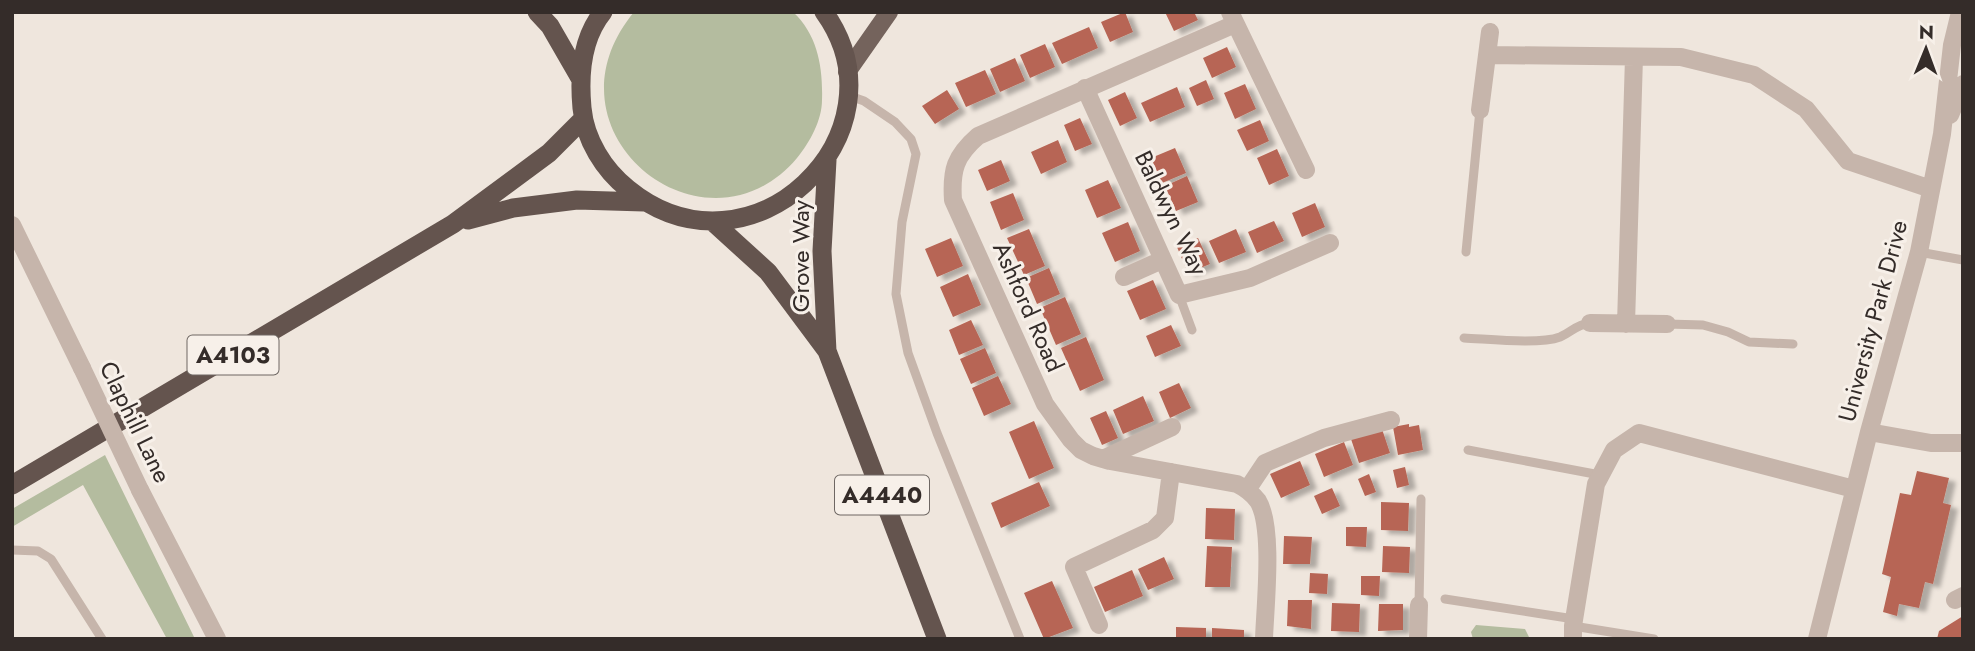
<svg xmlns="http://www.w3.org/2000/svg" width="1975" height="651" viewBox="0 0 1975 651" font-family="Jost,sans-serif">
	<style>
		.green { fill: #b4bc9f }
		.building { fill: #b76554; filter: url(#shadow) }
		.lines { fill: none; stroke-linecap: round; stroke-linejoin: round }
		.service { stroke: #c6b5ab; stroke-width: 9 }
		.minor { stroke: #c6b5ab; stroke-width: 18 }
		.tertiary { stroke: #c6b5ab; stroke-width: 18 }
		.primary { stroke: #74635c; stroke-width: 18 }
		.trunk { stroke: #64544e; stroke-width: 19 }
		.tertiary-bridge { stroke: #c6b5ab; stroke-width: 18 }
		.labels { text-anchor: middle; stroke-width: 6; stroke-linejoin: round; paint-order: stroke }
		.shield { fill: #f7f0e9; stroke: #6e6763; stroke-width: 2 }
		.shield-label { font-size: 23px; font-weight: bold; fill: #342c29 }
		.street-label { font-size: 24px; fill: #342c29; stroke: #f7f0e9 }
	</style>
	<defs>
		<filter id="shadow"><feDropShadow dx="7" dy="4" stdDeviation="2" flood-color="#0004"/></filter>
	</defs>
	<rect width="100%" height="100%" fill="#efe6dd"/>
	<path class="green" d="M634,12h159c25,23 30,56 29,88 0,20 -12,42 -25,58 -92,109 -262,-26 -163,-146z
		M105,455l90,184h-28l-84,-154 -71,42v-18z
		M1476,625l49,4 4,8 -56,2 -2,-7z"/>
	<path class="building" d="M1125,12l8,20 -23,10 -9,-20z
		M1165,12h29l4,8 -24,11z
		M1089,27l9,21 -36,16 -10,-21z
		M1045,44l10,23 -25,11 -10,-23z
		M1227,47l9,20 -24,11 -9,-20z
		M1015,58l10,23 -25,11 -10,-23z
		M985,70l11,24 -30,13 -11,-24z
		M1206,80l8,19 -17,7 -8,-18z
		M1245,84l11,25 -21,10 -11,-26z
		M1177,87l8,20 -35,15 -9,-19z
		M947,90l12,19 -24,15 -13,-18z
		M1125,92l12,26 -17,8 -12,-26z
		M1080,118l12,26 -17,7 -11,-26z
		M1260,120l9,21 -22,10 -10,-21z
		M1058,140l9,22 -26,12 -10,-22z
		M1175,148l11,25 -24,10 -11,-25z
		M1277,149l12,27 -20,9 -12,-27z
		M1001,160l9,21 -23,10 -9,-21z
		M1187,176l11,26 -22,9 -11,-25z
		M1108,180l13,28 -24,10 -12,-28z
		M1013,193l11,27 -23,10 -11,-28z
		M1315,203l10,24 -23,10 -10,-24z
		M1274,221l10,20 -27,12 -9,-21z
		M1128,222l12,29 -25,11 -13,-29z
		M1029,229l16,37 -21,9 -17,-37z
		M1236,229l10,23 -27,11 -10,-22z
		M951,238l12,28 -26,11 -12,-28z
		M1198,238l12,26 -22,9 -11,-26z
		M1049,268l11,26 -23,10 -11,-26z
		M968,274l13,31 -28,12 -13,-30z
		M1153,280l13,29 -26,11 -13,-29z
		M1065,297l16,37 -25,11 -16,-37z
		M971,320l12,25 -24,10 -10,-25z
		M1171,325l10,21 -26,11 -9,-21z
		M1086,337l18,43 -24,11 -19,-43z
		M985,348l11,25 -25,11 -11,-25z
		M998,376l13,28 -27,12 -12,-28z
		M1179,383l12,25 -21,10 -11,-26z
		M1143,396l11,25 -31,13 -10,-24z
		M1106,411l12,27 -16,7 -12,-27z
		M1034,421l20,47 -25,11 -20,-47z
		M1409,424v3l10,-2 4,25 -25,5 -5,-28z
		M1382,429l8,24 -31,10 -8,-24z
		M1344,442l9,23 -29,12 -9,-23z
		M1300,461l10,24 -29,13 -11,-24z
		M1405,467l4,18 -12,3 -4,-18z
		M1917,471l32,7 -6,25 8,2 -18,79 -8,-2 -6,26 -20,-4 -2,12 -14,-4 8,-35 -9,-3 18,-81 11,2z
		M1369,474l7,18 -11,4 -7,-17z
		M1039,482l11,24 -49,22 -10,-25z
		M1332,488l8,18 -18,8 -8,-18z
		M1381,502l28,1 -1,28 -27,-1z
		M1206,508l29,1 -1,31 -29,-1z
		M1346,527h21l-1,20 -20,-1z
		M1284,536l28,1 -2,27h-27z
		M1207,546l25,1 -2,40h-25z
		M1383,546l27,1 -1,26 -27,-1z
		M1164,557l10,22 -26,11 -10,-21z
		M1132,570l11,26 -38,16 -11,-25z
		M1310,573l18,1 -1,20 -18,-1z
		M1361,576h19l-1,20 -18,-1z
		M1052,581l21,47 -29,11 -20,-46z
		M1288,600h24l-1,29 -24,-3z
		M1332,603l28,1 -1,28 -28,-1z
		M1379,604h24v26l-25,1z
		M1963,616v23h-26l2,-8z
		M1176,627l30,1v11h-30z
		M1212,628l32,2v9h-32z"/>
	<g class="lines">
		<path class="service" d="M847,95l17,6 31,21 16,17 5,15 -14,68 -6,72 12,59 29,80 83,206
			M1466,252l14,-142
			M1919,252l44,8
			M1179,295l13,35
			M1667,324l36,1 25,7 21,10 44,2
			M1464,338c24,1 75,7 96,-1 12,-5 15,-12 30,-14
			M1468,450l132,25
			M12,550l26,1 13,8 51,80
			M1445,599l129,20
			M1419,605l2,-106
			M1573,626l81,13"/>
		<path class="minor" d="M1230,12l76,158
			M1235,24l-257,112c-23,20 -27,34 -25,64l92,204 26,36 10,10 12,6 17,5 127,23c8,4 15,9 21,17 16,26 7,106 6,138
			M1489,55l192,2 73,18 52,34 42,52 83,28
			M1085,88l94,207 71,-17 80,-35
			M1480,110l10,-78
			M1950,115l13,-31
			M1124,277l38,-17
			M1590,323l77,1
			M1626,324l8,-267
			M1869,432l62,11h32
			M1103,459l69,-32
			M1247,490l18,-27 59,-25 67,-18
			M1955,600l8,-4
			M1099,625l-25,-58 79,-37 12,-12 6,-46
			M1418,639l1,-34
			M1573,639v-13l23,-142 18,-34 25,-17 215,56
			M1817,639l52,-207 50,-180 23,-118 10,-89 8,-33"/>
		<path class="tertiary" d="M12,225l70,143
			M140,490l77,149"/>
		<path class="primary" d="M847,72l42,-60"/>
		<path class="trunk" d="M537,12l13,14 30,52
			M603,12c-22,27 -24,64 -21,96 3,32 22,62 46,81 123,100 283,-56 196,-177
			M827,160l-5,91 5,100
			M468,220l45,-12 64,-8 67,2
			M713,222l55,50 59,79 110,288
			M12,485l441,-261 96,-71 34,-34"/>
		<path class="tertiary-bridge" d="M82,368l58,122"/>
	</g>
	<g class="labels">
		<g class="shield">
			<rect x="187.5" y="335.5" width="91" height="39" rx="5"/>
			<rect x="835" y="475.5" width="94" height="39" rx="5"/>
		</g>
		<g class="shield-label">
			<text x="233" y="363">A4103</text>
			<text x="882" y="503">A4440</text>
		</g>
		<g class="street-label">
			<text transform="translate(1171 213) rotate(64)" y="8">Baldwyn Way</text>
			<text transform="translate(801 256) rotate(-90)" y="8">Grove Way</text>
			<text transform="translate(1028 307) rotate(66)" y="8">Ashford Road</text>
			<text transform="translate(1873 321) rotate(-75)" y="8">University Park Drive</text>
			<text transform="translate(135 422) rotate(64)" y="8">Claphill Lane</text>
		</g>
	</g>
	<rect width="1975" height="651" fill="none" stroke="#342c29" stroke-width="28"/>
	<g transform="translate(1926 49) rotate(1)" stroke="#f7f0e9" stroke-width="5" paint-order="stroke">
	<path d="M0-5L12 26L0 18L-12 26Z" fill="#342c29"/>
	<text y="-10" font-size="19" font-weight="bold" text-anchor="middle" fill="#342c29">N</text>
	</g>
</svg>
